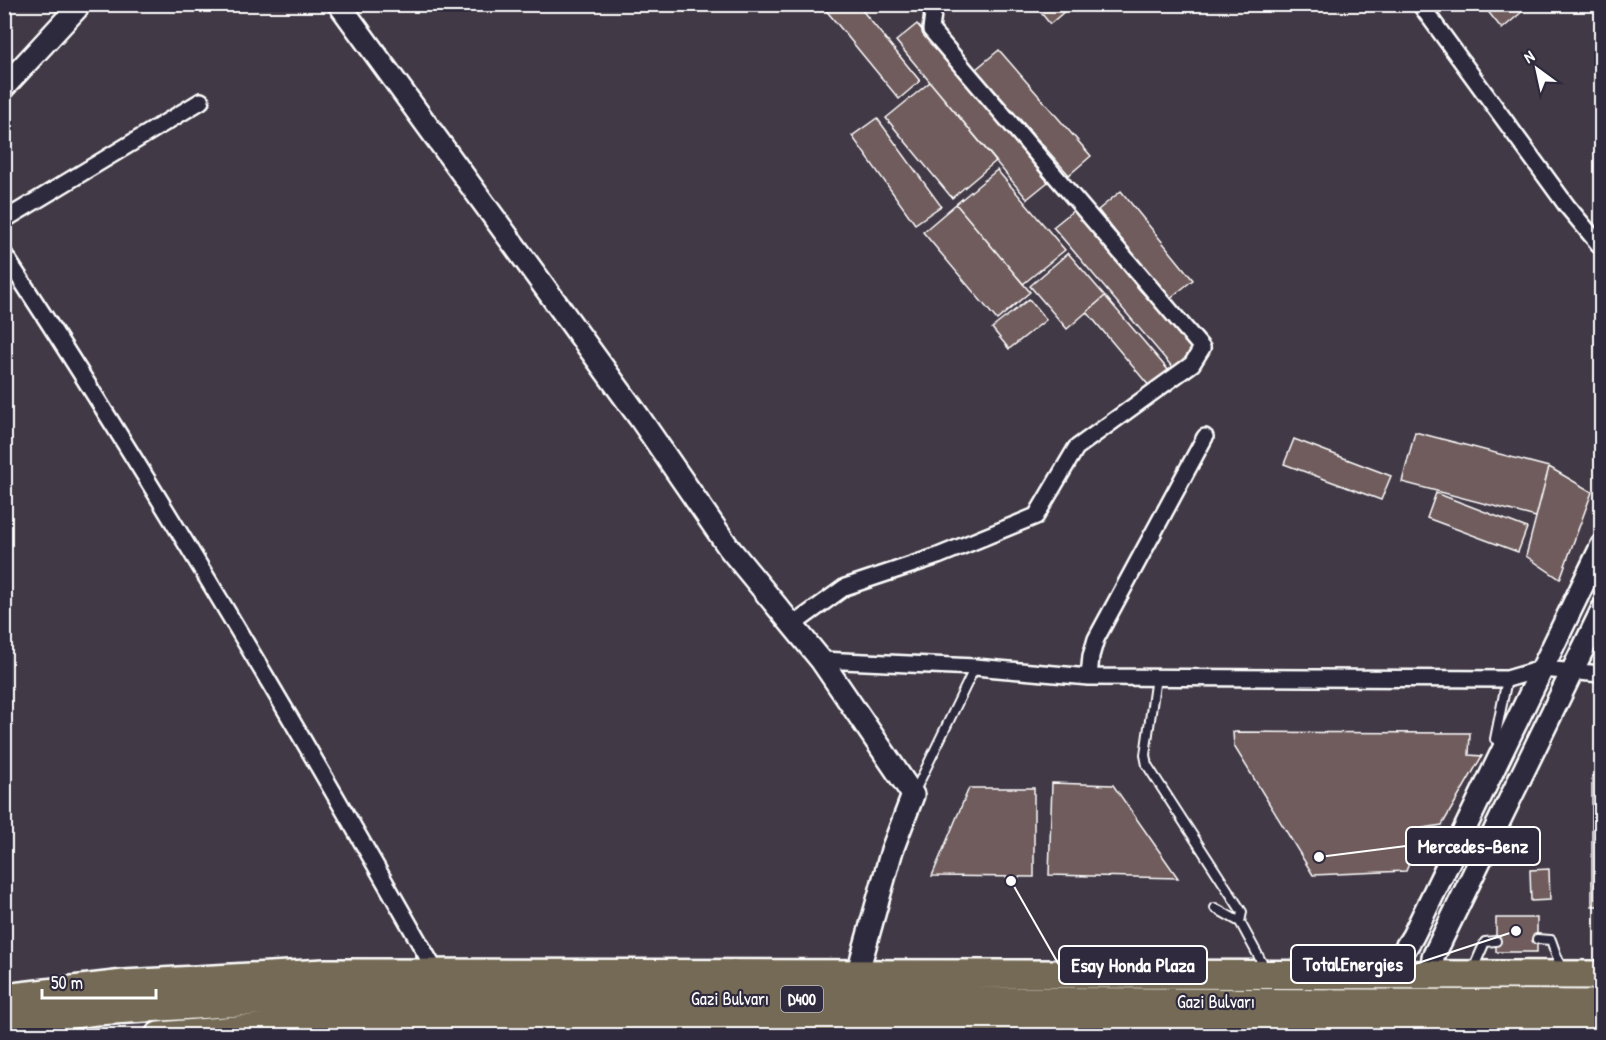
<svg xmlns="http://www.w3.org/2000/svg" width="1606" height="1040" viewBox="0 0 1606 1040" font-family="'Patrick Hand',sans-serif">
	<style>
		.building { fill: #6f5b5c; stroke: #fff; stroke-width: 1.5 }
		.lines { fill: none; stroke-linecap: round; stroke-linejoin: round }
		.lane-casing { stroke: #fff; stroke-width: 12 }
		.street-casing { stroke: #fff; stroke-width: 20 }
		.secondary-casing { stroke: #fff; stroke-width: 26 }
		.highway-casing { stroke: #fff; stroke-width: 32 }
		.lane { stroke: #2f2a3d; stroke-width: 8 }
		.street { stroke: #2f2a3d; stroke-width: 15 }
		.secondary { stroke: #2f2a3d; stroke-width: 21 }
		.highway { stroke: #756a55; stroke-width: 27 }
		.labels { text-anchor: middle; stroke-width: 4.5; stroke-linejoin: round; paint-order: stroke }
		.shield { fill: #2f2a3d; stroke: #c1bfc5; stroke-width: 1.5 }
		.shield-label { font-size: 16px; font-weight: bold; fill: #fff }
		.street-label { font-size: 18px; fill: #fff; stroke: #2f2a3d }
		.leader { fill: none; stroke: #fff; stroke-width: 2 }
		.callout-dot { fill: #fff; stroke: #2f2a3d; stroke-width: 2 }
		.callout { fill: #2f2a3d; stroke: #fff; stroke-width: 2 }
		.callout-label { font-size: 20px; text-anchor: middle; font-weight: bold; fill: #fff }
	</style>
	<rect width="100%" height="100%" fill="#423946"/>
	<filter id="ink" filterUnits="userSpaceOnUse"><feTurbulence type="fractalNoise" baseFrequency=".0167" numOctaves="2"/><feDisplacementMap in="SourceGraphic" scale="12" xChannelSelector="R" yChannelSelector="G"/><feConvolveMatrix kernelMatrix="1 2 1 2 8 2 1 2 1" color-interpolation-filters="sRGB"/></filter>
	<g filter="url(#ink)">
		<path class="building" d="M831,4h26l63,77 -21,18 -74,-90z
			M1034,4h39l-23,20z
			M1482,4h49l-29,25z
			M917,24l131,158 -21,17 -131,-158z
			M999,50l92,106 -22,19 -93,-106z
			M930,82l66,79 -44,37 -66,-80z
			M877,118l64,88 -26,18 -63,-88z
			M997,170l68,80 -42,34 -67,-80z
			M1121,191l72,89 -24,19 -71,-89z
			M956,204l74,88 -33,28 -74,-88z
			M1074,210l64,78 57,62 -21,19 -121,-142z
			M1068,253l37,43 -38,33 -37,-43z
			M1105,296l64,75 -19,16 -63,-75z
			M1029,299l17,21 -37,29 -17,-21z
			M1415,432l134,35 -13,50 -134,-35z
			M1294,439l97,37 -10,24 -97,-36z
			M1549,467l43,25 -32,87 -34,-23z
			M1436,493l91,35 -9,24 -91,-34z
			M1233,732l237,1 -1,22 13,1 -40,69 -19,3 -17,43 -93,4 -79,-129z
			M1602,775v131h-10v-130z
			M1052,783l61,2 65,93 -129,-3z
			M969,788h65v89l-102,-1z
			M1549,869l1,31 -19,1 -1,-31z
			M1496,918h41v34h-41z"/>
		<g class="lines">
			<defs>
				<path id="lane" d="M1156,677l-11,78 2,10 95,147 -2,10
					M1495,739l12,-60
					M914,793l61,-126
					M1215,908l25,14 26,48
					M1537,939l14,1 11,31
					M1473,969l12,-27 11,-1"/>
				<path id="street" d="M1420,4l147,202 35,42
					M4,220l197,-119
					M4,254c153,233 295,475 432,718
					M794,624l51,-37 93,-31 98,-40 40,-68 116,-84 10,-16 -271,-318 3,-26
					M821,660l154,7 114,10 418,2 34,-10 61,5
					M1089,677l2,-21 5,-17 109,-202"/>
				<path id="secondary" d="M339,4l300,413 90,131 92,112 92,135 -21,55 -35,125
					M4,87l73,-79
					M1432,975l1,-18 169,-347
					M1388,976l25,-40 189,-391"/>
				<path id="highway" d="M4,998l120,-14 201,-11 1277,2
					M4,1024l93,-13 210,-13 1295,6
					M159,1036l154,-12 1289,7"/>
			</defs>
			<use href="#lane" class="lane-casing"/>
			<use href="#street" class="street-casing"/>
			<use href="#secondary" class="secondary-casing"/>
			<use href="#highway" class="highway-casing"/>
			<use href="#lane" class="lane"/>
			<use href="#street" class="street"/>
			<use href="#secondary" class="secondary"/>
			<use href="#highway" class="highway"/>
		</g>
	</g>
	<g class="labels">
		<rect class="shield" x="781" y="986" width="42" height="26" rx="4.5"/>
		<g class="shield-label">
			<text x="802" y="1005">D400</text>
		</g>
		<g class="street-label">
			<text x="730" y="1005">Gazi Bulvarı</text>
			<text x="1216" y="1008">Gazi Bulvarı</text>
		</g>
	</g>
	<path class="leader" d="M1319 857L1406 846M1516 931L1415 964M1011 881L1059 965"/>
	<g class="callout-dot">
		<circle cx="1319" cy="857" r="6"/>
		<circle cx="1516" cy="931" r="6"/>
		<circle cx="1011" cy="881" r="6"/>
	</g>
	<g class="callout">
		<rect x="1406" y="827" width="134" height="38" rx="6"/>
		<rect x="1291" y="945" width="124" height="38" rx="6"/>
		<rect x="1059" y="946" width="148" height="38" rx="6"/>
	</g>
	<g class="callout-label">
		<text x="1473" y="853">Mercedes-Benz</text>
		<text x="1353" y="971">TotalEnergies</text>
		<text x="1133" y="972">Esay Honda Plaza</text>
	</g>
	<rect width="1606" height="1040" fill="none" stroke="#2f2a3d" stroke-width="24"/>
	<rect x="12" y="12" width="1582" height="1016" fill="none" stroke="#fff" stroke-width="2" filter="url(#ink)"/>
	<g transform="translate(1537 69) rotate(327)" stroke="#2f2a3d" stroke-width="4.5" paint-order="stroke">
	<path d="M0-4.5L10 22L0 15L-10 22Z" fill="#ffffff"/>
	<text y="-9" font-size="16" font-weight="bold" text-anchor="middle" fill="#ffffff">N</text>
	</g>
	<path d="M42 989v9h114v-9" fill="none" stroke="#ffffff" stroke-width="3"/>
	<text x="51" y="989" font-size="18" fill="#ffffff" stroke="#2f2a3d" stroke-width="4.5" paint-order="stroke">50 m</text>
</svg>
